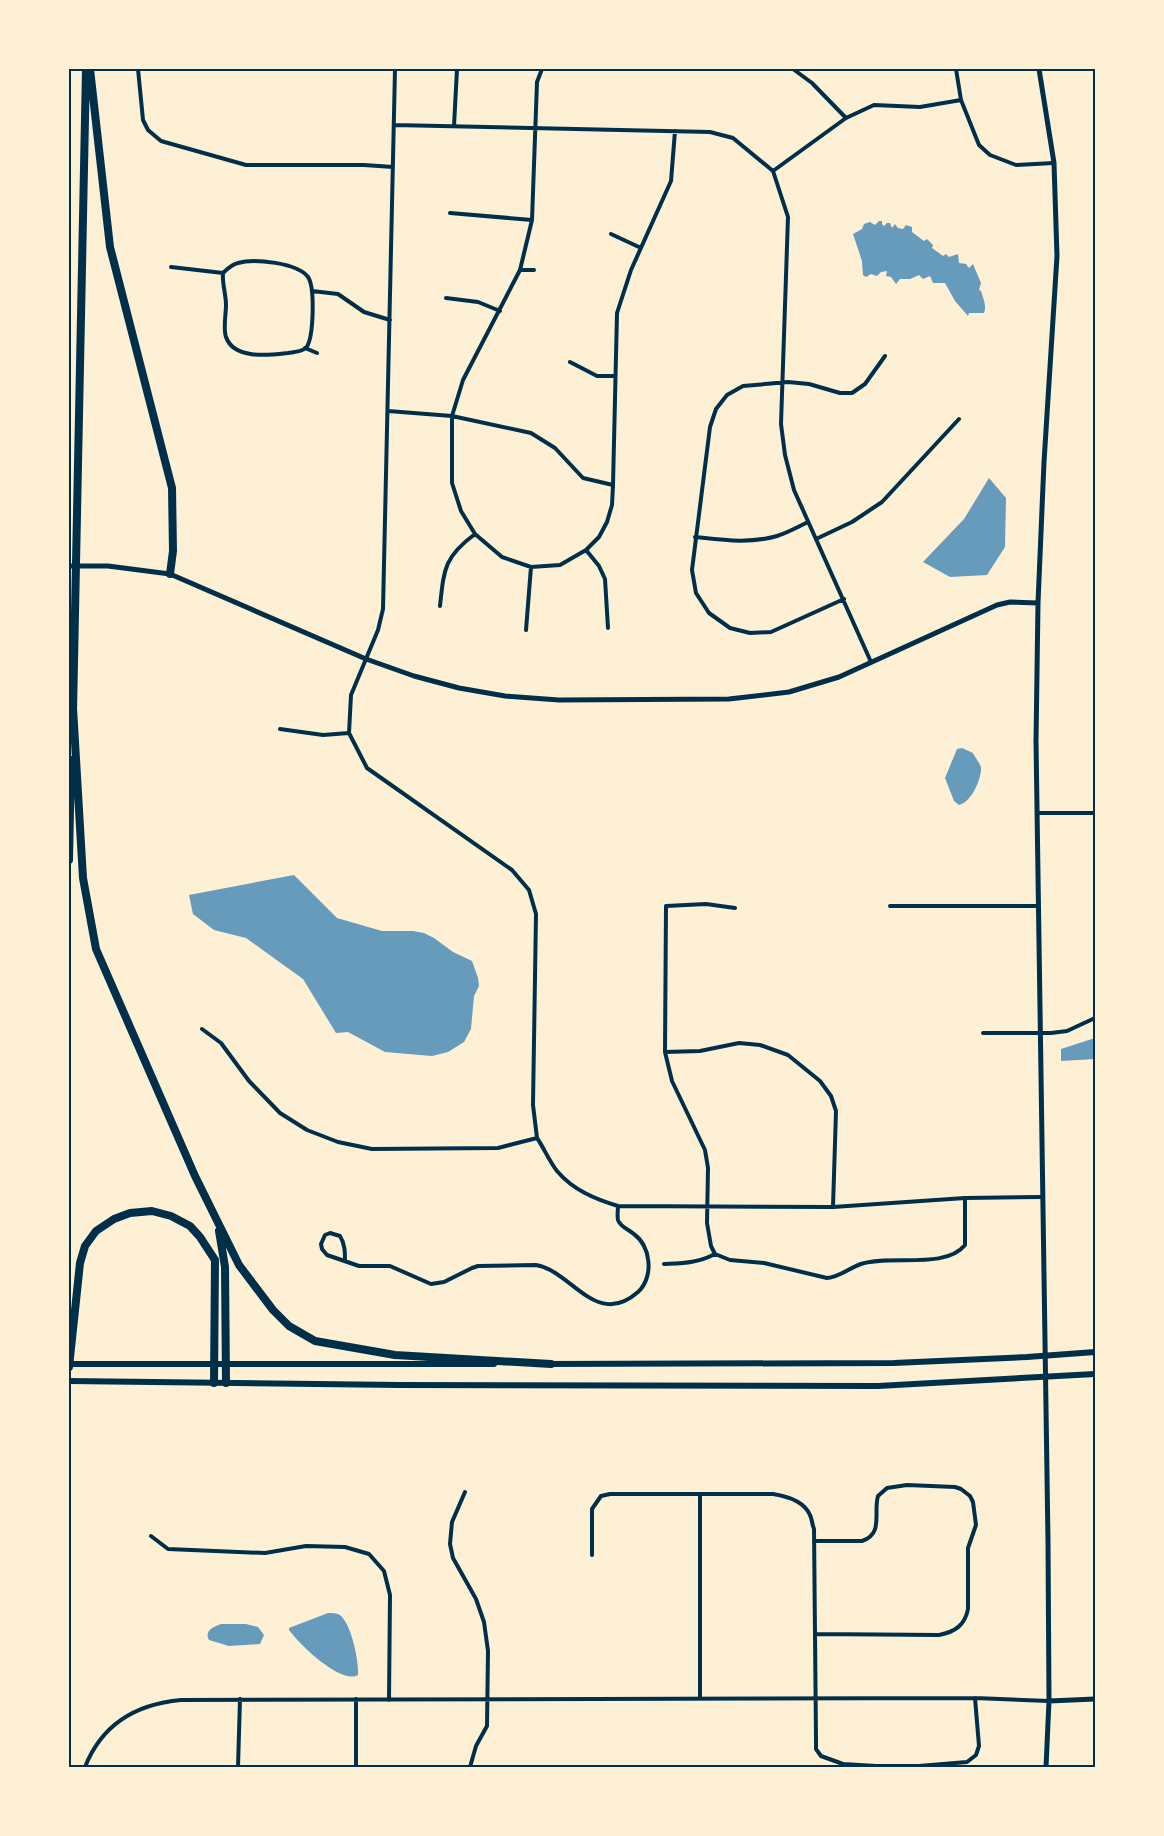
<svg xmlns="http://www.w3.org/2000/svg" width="1164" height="1836" viewBox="0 0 1164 1836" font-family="'Open Sans',sans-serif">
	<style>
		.water { fill: #669bbc }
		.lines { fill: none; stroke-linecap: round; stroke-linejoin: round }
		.minor { stroke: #003049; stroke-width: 4 }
		.tertiary { stroke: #003049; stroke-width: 5 }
		.secondary { stroke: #003049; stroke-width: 6 }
		.motorway { stroke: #003049; stroke-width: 8 }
		.neatline { fill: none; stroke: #003049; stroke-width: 2 }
	</style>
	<rect width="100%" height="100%" fill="#fdf0d5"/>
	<path class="water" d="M879,221h3v3l2,2 3,-3h3l2,5 3,-4 3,4 5,1 3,-4 6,2v5l12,9 3,-2 6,6 -1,3 11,8 3,-2 3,3 9,-3 1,9 7,1 3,4 4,-4 8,19 -2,7 2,1c2,7 6,15 3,22h-15l-1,3 -13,-15 -10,-18h-12l-3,-7 -7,3 -4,-4 -9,4h-10l-4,5 -5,-7 -5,-1 1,-5 -6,1 -4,4 -6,-2 -5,3 -3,-2 -1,-14 -9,-27 9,-5 2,-5 6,-2 5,3z
		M989,478l17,20 -1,49 -18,28 -37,2 -27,-15 41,-43z
		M962,748l11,5c2,5 9,12 8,17 -1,12 -10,32 -22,35l-5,-4 -9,-23 12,-29z
		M294,875l43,43 45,13h31l11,2 10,5 19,14 19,9 6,17 1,8 -5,10 -3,33 -7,13 -16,10 -16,4 -47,-4 -37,-20 -12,1 -33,-54 -57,-41 -32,-8 -21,-16 -4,-19z
		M1095,1038v21l-34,2v-12z
		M328,1613c5,0 11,0 14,4 10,11 17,44 16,58 -17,10 -59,-31 -69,-45v-2z
		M221,1624h25l12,3 6,8 -4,9 -31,2 -20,-6c-5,-9 4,-13 12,-16z"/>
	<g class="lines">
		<path class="minor" d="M138,69l5,51 5,10 13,11 85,24h118l29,2
			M395,69l-12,540 -5,21 -27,65 -2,38 18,35 145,102 17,20 7,24 -3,191 4,33
			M542,69l-5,13 -5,138 -12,50 -57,110 -11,36v67l9,28 14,23 27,23 29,10 29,-2 26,-15 13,-13 8,-15 5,-17 1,-20 4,-172 14,-43 40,-89 4,-50
			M793,69l19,14 34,35
			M956,69l5,31 18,45 11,10 26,10 38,-2
			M394,125l316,7 23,6 40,33
			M454,126l3,-57
			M773,171l15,46 -7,207 4,31 9,35 77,172
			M773,171l73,-53 28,-13 46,2 41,-7
			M450,213l82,7
			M611,234l30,14
			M171,267l52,6c4,-4 10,-9 15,-10 16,-5 60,0 70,14 7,10 6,61 -2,71 -5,4 -12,4 -18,5 -18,2 -54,7 -62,-16 -3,-9 0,-23 0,-32 0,-11 -4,-21 -3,-32
			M520,270h14
			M312,291l26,3 26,18 26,8
			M446,298l32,4 22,9
			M305,348l12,5
			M570,362l27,14h18
			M388,411l64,5 79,17 24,15 28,30 30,7
			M695,537c28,3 54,7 82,-1 10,-3 21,-9 31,-14
			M816,539l36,-17 30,-20 77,-83
			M586,550l13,16 6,13 3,49
			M844,599l-73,33 -21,1 -20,-5 -21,-15 -13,-20 -4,-23 18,-143 6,-18 11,-14 16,-9 45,-4 21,2 31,9h12l13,-9 20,-28
			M440,606c4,-37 4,-49 35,-72
			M526,630l5,-63
			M280,729l43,6 26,-2
			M1037,813h58
			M890,906h148
			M202,1029l19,14 28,38 31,32 27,17 31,12 34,7 126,-1 39,-10c7,10 12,23 20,33 16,19 38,28 61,35l215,1 132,-9 77,-1
			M983,1033h68l16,-2 28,-13
			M665,1052l35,-1 39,-8 21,2 28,10 32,26 11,15 5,15 -3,96
			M715,1254l-4,-8 -4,-23 1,-55 -3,-18 -33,-69 -7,-29 1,-146 40,-2 29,4
			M715,1254l15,6 34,3 63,15c13,-1 22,-10 34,-14 29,-10 84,6 104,-19v-47
			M345,1261c0,-9 0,-17 -5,-25l-10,-3 -5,2 -4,9 1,5 5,6 32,11h31l41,18 13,-2 28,-14 6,-2 58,-1c36,6 60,64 102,27 9,-8 12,-22 10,-33 -1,-9 -6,-19 -13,-24 -5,-5 -15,-8 -17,-15 -1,-4 0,-10 0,-14
			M664,1264c19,-1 34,-1 51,-10
			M465,1492l-13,30 -2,22 3,14 23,41 8,23 4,29 -1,75 -11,20 -6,21
			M151,1536l17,13 97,4 41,-7 39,1 24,7 15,17 6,24 -1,105
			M592,1555v-46l9,-13 9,-2h163c13,2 31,7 37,21 2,4 2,9 4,14l2,210v10l5,7 22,8 33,2h43l48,-4 9,-7 3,-9 -4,-48
			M815,1634l124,1c16,-3 26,-10 29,-26v-61l8,-23 -3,-23 -3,-6 -9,-7 -6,-2 -48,-2 -20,3 -9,8c-5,16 6,38 -16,45h-47
			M700,1698v-204
			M85,1767c17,-43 51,-63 96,-67l794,-2 74,3
			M238,1767l2,-68
			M356,1767v-68"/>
		<path class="tertiary" d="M1039,69l15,94 3,93 -13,206 -6,141 -2,138 12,800 1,160 -3,66
			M69,566h39l62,8 196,85 48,17 45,12 46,8 54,4 170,-1 60,-7 50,-15 158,-72 13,-3 28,1
			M1049,1701l46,-2"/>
		<path class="secondary" d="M69,1364h425
			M547,1364l347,-1 133,-6 68,-5
			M69,1381l330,4 479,1 217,-12"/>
		<path class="motorway" d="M90,69l20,178 62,241 1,63 -3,23
			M73,708l10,170 13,71 99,227 44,89 34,45 16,16 26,15 80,14 156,9
			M73,712l13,-643
			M69,860l2,-100
			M219,1231l6,36 1,116
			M69,1367l11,-104 5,-17 11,-15 18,-12 16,-6 22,-2 19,5 19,10 10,11 15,23 -1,123"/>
	</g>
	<rect width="1164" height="1836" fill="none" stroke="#fdf0d5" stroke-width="141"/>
	<rect x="70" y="70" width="1024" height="1696" class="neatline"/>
</svg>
